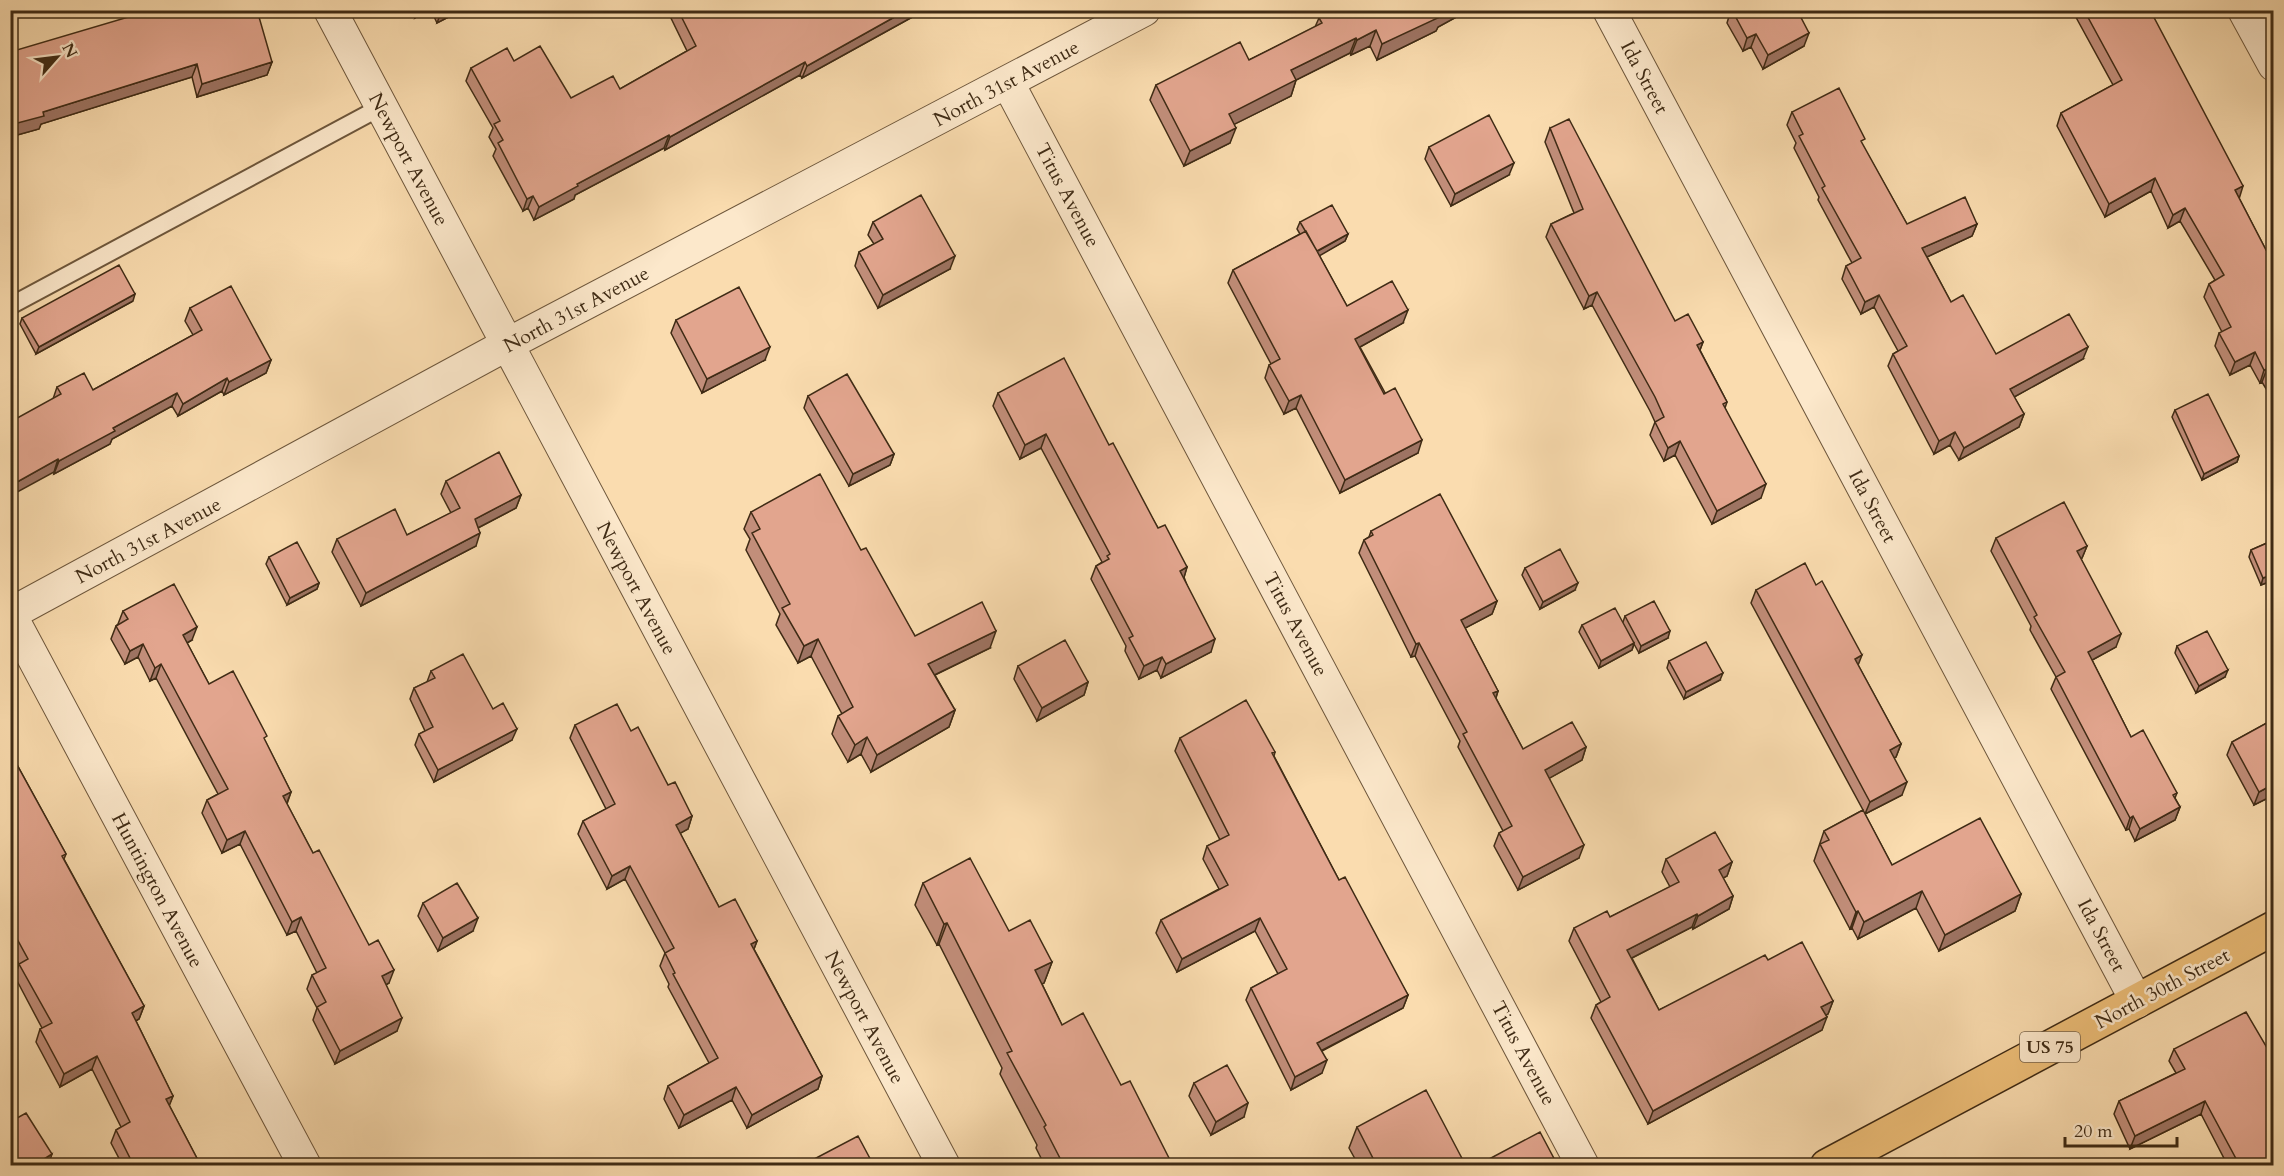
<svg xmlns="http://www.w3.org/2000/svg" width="2284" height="1176" viewBox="0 0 2284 1176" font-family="Cardo,serif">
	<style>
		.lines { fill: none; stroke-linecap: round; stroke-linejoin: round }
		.service-casing { stroke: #6e573c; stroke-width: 20 }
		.minor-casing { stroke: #6e573c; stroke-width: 34 }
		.trunk-casing { stroke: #3f2b15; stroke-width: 36 }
		.service { stroke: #fce8cb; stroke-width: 16 }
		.minor { stroke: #fce8cb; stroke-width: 32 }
		.trunk { stroke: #edbe78; stroke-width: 33 }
		.wall { fill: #c28e7a; stroke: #3f2b15; stroke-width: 1.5 }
		.shaded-wall { fill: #9e7463; stroke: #3f2b15; stroke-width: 1.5 }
		.building { fill: #e2a58e; stroke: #3f2b15; stroke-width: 1.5 }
		.labels { text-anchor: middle; stroke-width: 5; stroke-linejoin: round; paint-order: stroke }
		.shield { fill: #fce8cb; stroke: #78644c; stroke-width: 1.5 }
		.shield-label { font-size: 18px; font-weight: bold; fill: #3f2b15 }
		.street-label { font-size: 20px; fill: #3f2b15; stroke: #fce8cb }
	</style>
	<rect width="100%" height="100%" fill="#fadcaf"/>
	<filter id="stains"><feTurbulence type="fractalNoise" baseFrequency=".00333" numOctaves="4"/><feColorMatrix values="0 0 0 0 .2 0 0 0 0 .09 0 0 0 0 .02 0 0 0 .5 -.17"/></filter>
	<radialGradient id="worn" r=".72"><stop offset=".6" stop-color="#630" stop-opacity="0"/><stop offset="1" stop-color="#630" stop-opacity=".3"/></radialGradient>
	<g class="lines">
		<defs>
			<path id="service" d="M10,306l371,-199"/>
			<path id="minor" d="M330,10l614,1156
				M1609,10l528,992
				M2244,10l30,55
				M1008,83l575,1083
				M10,614l498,-270 636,-334
				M10,614l295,552"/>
			<path id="trunk" d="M1827,1166l447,-238"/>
		</defs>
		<use href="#service" class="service-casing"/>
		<use href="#minor" class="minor-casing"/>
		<use href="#trunk" class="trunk-casing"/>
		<use href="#service" class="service"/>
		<use href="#minor" class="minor"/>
		<use href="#trunk" class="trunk"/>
	</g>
	<path class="wall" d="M412,10h16l-13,8z
		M431,10h31l-25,13z
		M667,10h258l-123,68 -2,-3 -135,75 -1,-2 -89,47 -1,4 -40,21 -6,-12 -5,3 -30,-55 3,-7 -7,-12 4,-9 -27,-47 5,-13 43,-7 57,37 49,-9 67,-38z
		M1332,10h137l-31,17 -2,4 -59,29 -7,-14 -19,9 -1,-2 -54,27 -5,16 -57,28 -4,19 -46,23 -34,-66 6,-15 93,-25 66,-33 4,-9z
		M1731,10h66l7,36 -41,23 -12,-22 -8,4 -16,-28z
		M2072,10h75l92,188 27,52 8,-2v154l-12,-20 -2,1 -10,-18 -20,10 -15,-29 4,-13 3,-1 -18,-35 5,-13 6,-4 -35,-59 -12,7 -17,-37 -46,26 -48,-91 4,-13 52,-28z
		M10,52l262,10 -5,13 -70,22 -5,-20 -151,47 -2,5 -29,8z
		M1792,112l71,34 44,78h70l-5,12 -45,21 24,45 45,52 87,5 -69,38 10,17 -5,13 -60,33 -9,-15 -16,9 -46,-88 5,-12 5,-3 -24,-44 -13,7 -19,-35 4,-13 6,-3 -34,-63 1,-3 -25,-49 2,-5 -9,-18z
		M1550,128l125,193 28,21 -3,8 27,52 -2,6 36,90 -49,26 -37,-69 -11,6 -14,-26 5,-13 -5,-11 -58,-106 -8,4 -38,-72 5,-13 23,-11 -29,-71z
		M1429,147l80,28 -58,31 -26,-47z
		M873,222l77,47 -72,39 -23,-42 4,-14 15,-8 -6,-9z
		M1300,222l48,12 -3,7 -26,14 28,51 56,17 -43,24 58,106 -78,40 -44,-85 -12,6 -19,-36 4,-13 2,-1 -43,-81 5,-13 67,-36 -3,-5z
		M133,301l-97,53 -16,-30 2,-6z
		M190,308l81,52 -5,13 -42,22 -2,-4 -44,25 -6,-10 -60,33 -2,5 -56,30v-2l-1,-73 4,-12 36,3 100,-55 -8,-14z
		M676,320l89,40 -63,33 -31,-60z
		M998,393l111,52 49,83 29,39 -3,10 27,75 -50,26 -4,-8 -18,9 -14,-28 1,-5 -35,-67 5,-13 6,-4 -61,-114 -21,11 -27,-53z
		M808,396l86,58 -4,11 -41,21 -45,-78z
		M2175,410l64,46 -2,6 -35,18 -30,-63z
		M446,481l75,14 -5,13 -38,20 -2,18 -115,60 -29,-54 5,-13 70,-4 44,-22 -10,-19z
		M751,512l110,38 54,86 75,12 -55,27 20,35 -6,17 -78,45 -10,-18 -13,8 -16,-28 6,-18 4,-2 -31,-58 -13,7 -22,-38 4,-11 -34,-64 4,-11 -6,-10z
		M1371,531l126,70 -5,13 -27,14 33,63 -2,7 27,51 63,-2 -4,13 -33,18 30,80 -61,32 -24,-44 5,-13 4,-2 -45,-84 2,-6 -45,-85 -4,1 -52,-104 5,-13 5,-3z
		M1996,538l91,8 -5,12 -1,1 35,88 -24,13 39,77 46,56 -2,5 5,9 -5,13 -40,21 -6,-12 -3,1 -75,-141 5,-12 -26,-47 1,-4 -40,-75z
		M2274,540v40l-13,5 -12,-28 2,-7z
		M269,557l50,26 -2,6 -30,16 -21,-41z
		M1525,568l50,22 -35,19 -18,-34z
		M1756,590l102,75 43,79 -5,13 -2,1 8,37 -37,19 27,51 129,29 -6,17 -76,40 -23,-43 -58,31 -6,-11 -2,1 -36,-68 10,-30 39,-21 -112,-207z
		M123,611l69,29 -5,3 22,41 56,57 26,51 -4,12 26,49 76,130 -3,2 11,46 -62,33 -22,-44 4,-12 -10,-19 5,-14 5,-2 -21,-42 -9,4 -47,-91 -18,9 -20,-40 5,-13 11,-6 -62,-116 -6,3 -12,-24 -13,7 -14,-25 5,-13 2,-2z
		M1625,616l43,22 -29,15 -5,-9 -2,6 -33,18 -20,-36 3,-7 41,-3z
		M2177,646l48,31 -29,16 -21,-40z
		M1669,661l51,19 -36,19 -17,-31z
		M1018,666l70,16 -4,13 -47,26 -23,-42z
		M431,671l62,38 19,31 -78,42 -19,-37 4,-11 6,-3 -15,-32 4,-11 13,-6z
		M2274,719v76l-20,10 -27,-50 5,-13z
		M575,725l56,6 37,54 24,31 -4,13 -8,4 39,74 38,34 -3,8 68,127 -4,13 -71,39 -15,-28 -53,28 -15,-29 4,-13 41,-23 -41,-76 1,-3 -9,-18 5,-13 -40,-74 -18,10 -29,-55 5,-13 23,-12 -36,-71z
		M1180,738l95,14 -1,4 65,124 69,115 -5,13 -81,43v22l-31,17 -45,-90 5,-12 27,-14 -23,-43 -78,41 -21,-39 5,-13 58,-31 -16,-30 4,-13 13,-6 -45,-89z
		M10,752l56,102 -2,5 80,147 -5,13 -3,2 37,75 -4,9 32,61h-78l-12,-23 5,-13 5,-3 -29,-58 -32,18 -24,-45 4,-13 2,-1 -27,-51 4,-13 -9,-16z
		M1666,859l66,3 -5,14 -4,2 10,18 -4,13 -36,20 -1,-2 -60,31 27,52 109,-50 65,41 -5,13 -2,1 -4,15 -174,94 -57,-106 5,-13 5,-3 -32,-61 5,-13 36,-11 60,-30 -8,-15z
		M923,883l86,48 43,31 -8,21 -2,1 20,41 59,60 52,81h-128l-9,-18 1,-3 -37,-71 2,-6 -63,-124 -2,1 -22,-40z
		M423,903l50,28 -35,20 -20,-35z
		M2174,1049l97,14 3,103h-46l-27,-52 -71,35 -16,-35 5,-13 57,-28 -7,-12z
		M1194,1083l50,34 -33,18 -22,-39z
		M1357,1127l109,39h-107l-10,-18z"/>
	<path class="shaded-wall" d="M418,10h10l-13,8z
		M442,10h20l-25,13z
		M907,10h18l-123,68 5,-12z
		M1446,10h23l-31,17 -2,4 -59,29 5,-16z
		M1376,30l-6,16 -19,9 6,-15z
		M1809,33l-5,13 -41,23 5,-14z
		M1756,34l-5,13 -8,4 4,-13z
		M1356,38l-6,15 -54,27 -5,16 -68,34 6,-16 62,-44z
		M272,62l-5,13 -70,22 5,-13z
		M805,62l-5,13 -135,75 5,-13z
		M197,64l-5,13 -151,47 -2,5 -29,8v-12l33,-13z
		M1236,128l-6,15 -46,23 6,-15z
		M669,135l-5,13 -89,47 -1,4 -40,21 5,-13 38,-23z
		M1514,163l-5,12 -58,31 4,-12z
		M2155,178l-4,13 -46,26 4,-13z
		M2243,186l-4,13 -4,-9z
		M533,196l-5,12 -5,3 4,-12z
		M2185,208l-5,13 -12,7 5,-13z
		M1977,224l-5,12 -54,25 4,-13z
		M1348,234l-3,7 -31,18 2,-7z
		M955,256l-5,13 -72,39 5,-13z
		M1597,292l-5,13 -8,4 5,-13z
		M135,294l-2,7 -97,53 3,-7z
		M1879,295l-5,12 -13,7 4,-12z
		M1408,310l-5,13 -52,29 4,-13z
		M1703,342l-5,13 -1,-10z
		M770,347l-5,13 -63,33 5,-14z
		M2088,347l-5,12 -78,43 5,-13z
		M2255,352l-5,13 -20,10 5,-13z
		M271,360l-5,13 -42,22 5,-13z
		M2267,369l-5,13 -2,1 4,-13z
		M227,378l-5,13 -44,25 5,-12z
		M177,393l-5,13 -60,33 -2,5 -56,30 5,-13 54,-33z
		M1301,395l-5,13 -12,6 5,-13z
		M2024,414l-5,13 -60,33 5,-12z
		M1955,432l-5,13 -16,9 5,-13z
		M1046,434l-5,14 -21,11 5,-14z
		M1422,440l-4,13 -78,40 5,-13z
		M1680,441l-5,14 -11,6 4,-13z
		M894,454l-4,11 -41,21 4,-12z
		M2239,456l-2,6 -35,18 2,-6z
		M58,459l-4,13 -44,24v-10z
		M1766,484l-5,14 -49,26 5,-13z
		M521,495l-5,13 -46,24 5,-13z
		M480,533l-4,13 -115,60 5,-13z
		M2087,546l-5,12 -10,6 5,-13z
		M1187,567l-4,14 -3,-10z
		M2274,574v6l-13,5 2,-7z
		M319,583l-2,6 -30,16 3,-7z
		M1578,583l-3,7 -35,19 3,-7z
		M1497,601l-5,13 -36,19 5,-13z
		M197,627l-5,13 -14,8 5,-13z
		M996,631l-6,17 -68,33 6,-17z
		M1670,631l-2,7 -29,15 2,-7z
		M2121,634l-5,13 -33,18 5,-13z
		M818,639l-7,17 -13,7 6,-17z
		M1215,639l-4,13 -50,26 5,-14z
		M1419,643l-4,13 -4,1 5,-13z
		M1634,643l-2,7 -33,18 2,-7z
		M143,644l-5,13 -13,7 5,-13z
		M1862,655l-5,13 -2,-9z
		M1162,657l-5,13 -18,9 5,-13z
		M161,664l-5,14 -6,3 5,-13z
		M2228,670l-3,7 -29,16 3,-7z
		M1723,673l-3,7 -36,19 2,-7z
		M1088,682l-4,13 -47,26 5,-13z
		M1498,691l-4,12 -1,-10z
		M955,710l-6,17 -78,45 6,-17z
		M517,729l-5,11 -78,42 4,-12z
		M867,737l-6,17 -13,8 7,-17z
		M1901,744l-5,13 -10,5 4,-12z
		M1586,747l-4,13 -41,23 4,-13z
		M1907,782l-5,13 -37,19 5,-12z
		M2274,784v11l-20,10 5,-13z
		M291,792l-5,13 -3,-9z
		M2180,807l-5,13 -40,21 5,-12z
		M692,816l-4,13 -16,9 4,-13z
		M2133,816l-4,13 -3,1 4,-12z
		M245,831l-5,13 -18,9 5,-13z
		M1584,845l-5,13 -61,32 5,-13z
		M1732,862l-5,14 -13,7 5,-13z
		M630,866l-5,13 -18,10 5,-13z
		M1922,891l-6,17 -58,31 6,-17z
		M2021,894l-6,17 -76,40 6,-16z
		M1733,896l-4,13 -36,20 5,-13z
		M1858,911l-6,17 -2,1 6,-17z
		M1697,914l-5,13 -70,36 5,-13z
		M301,917l-5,14 -9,4 5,-13z
		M478,918l-5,13 -35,20 5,-13z
		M1260,918l-5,13 -78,41 5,-13z
		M947,923l-8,21 -2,1 7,-21z
		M757,941l-5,13 -1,-10z
		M1052,962l-8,21 -16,8 7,-21z
		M394,970l-5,13 -12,7 5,-14z
		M1408,995l-5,13 -90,47 4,-12z
		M1833,1001l-5,13 -11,6 4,-13z
		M144,1006l-5,13 -12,7 5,-13z
		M1827,1017l-5,13 -174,94 5,-13z
		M402,1018l-5,13 -62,33 5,-13z
		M97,1056l-5,13 -32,18 4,-13z
		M1327,1060l-5,13 -31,17 4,-13z
		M822,1076l-4,13 -71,39 5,-13z
		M736,1087l-4,13 -53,28 5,-13z
		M173,1096l-5,13 -2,-10z
		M2205,1101l-4,13 -71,35 5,-13z
		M1248,1103l-4,14 -33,18 5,-13z
		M52,1154l-4,12h-15z"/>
	<path class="building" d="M152,10h105l15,52 -70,22 -5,-20 -154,48 1,4 -34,9v-73z
		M678,10h229l-100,56 -2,-4 -135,75 -1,-2 -92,49 1,2 -39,21 -6,-11 -6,3 -29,-56 5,-3 -9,-16 6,-3 -29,-53 36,-20 7,13 26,-15 31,52 42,-22 7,13 76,-43z
		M1332,10h114l-6,3 2,3 -60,28 -6,-14 -19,10 -1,-2 -65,32 5,10 -67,34 7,14 -46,23 -34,-66 84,-43 9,18 73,-37 -3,-5z
		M1732,10h65l12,23 -41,22 -12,-21 -9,4z
		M2084,10h63v1l3,-1 93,176 -8,4 31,60 7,-4 1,2v133l-7,-12 -3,1 -9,-18 -20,10 -16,-29 12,-6 -22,-43 15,-9 -39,-67 -12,7 -18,-37 -46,26 -48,-91 61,-33z
		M1839,88l26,51 -4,2 46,83 58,-27 12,27 -55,24 29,54 12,-7 33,59 73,-40 19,33 -78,42 14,25 -60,34 -9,-16 -16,9 -46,-87 14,-8 -28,-51 -14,7 -19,-36 15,-8 -39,-70 3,-2 -26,-50 4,-2 -11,-22z
		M1489,115l25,48 -59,31 -26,-47z
		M1569,119l106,202 13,-7 15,28 -6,3 30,57 -4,2 43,80 -49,27 -37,-70 -12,7 -13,-26 9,-5 -9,-20 -58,-105 -8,4 -38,-72 32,-15 -33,-81z
		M921,195l34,61 -72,39 -24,-43 24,-13 -10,-17z
		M1332,205l16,29 -31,17 -17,-29z
		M1306,231l41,75 45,-25 16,29 -53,29 29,55 11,-6 27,52 -77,40 -44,-85 -12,6 -20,-36 11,-6 -47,-89z
		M119,265l16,29 -96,53 -17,-29z
		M231,286l40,74 -42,22 -2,-4 -44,26 -6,-11 -64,35 2,3 -56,30 -1,-2 -48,27v-64l51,-28 -4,-7 27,-14 9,17 109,-60 -12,-22z
		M739,287l31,60 -63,32 -31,-59z
		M1064,358l45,87 4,-2 45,85 7,-3 22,42 -7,4 35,68 -49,25 -4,-7 -18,9 -15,-28 4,-2 -37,-70 13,-7 -2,-3 3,-2 -64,-120 -21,11 -27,-52z
		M847,374l47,80 -41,20 -45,-78z
		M2208,394l31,62 -35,18 -29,-64z
		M499,452l22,43 -46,24 5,14 -114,60 -29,-54 58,-30 12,26 53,-27 -14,-27z
		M820,474l41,76 5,-2 49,88 67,-34 14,29 -68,33 27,46 -78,45 -10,-18 -12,8 -17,-29 15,-9 -35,-68 -14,7 -22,-38 8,-4 -38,-71 8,-4 -9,-17z
		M1440,494l57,107 -36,19 37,71 -5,2 30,56 49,-27 14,25 -41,23 39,75 -61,32 -24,-44 13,-7 -49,-92 4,-2 -48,-89 -3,1 -52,-104 9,-5 -2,-4z
		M2064,502l23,44 -10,5 44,83 -33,18 43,85 12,-7 34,63 -4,2 7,12 -40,22 -7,-13 -3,2 -74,-141 9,-5 -31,-55 3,-2 -41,-77z
		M2274,540v34l-11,4 -12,-28z
		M297,542l22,41 -29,15 -21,-41z
		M1560,549l18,34 -35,19 -18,-34z
		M1805,563l11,22 6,-4 40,74 -7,4 46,85 -11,6 17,32 -37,20 -114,-212z
		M174,584l23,43 -14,8 26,49 24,-13 34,65 -3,2 27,54 -8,4 30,57 6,-3 50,95 9,-5 16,30 -12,6 20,42 -62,33 -23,-44 9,-5 -14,-27 14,-7 -25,-51 -9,5 -47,-91 -18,9 -20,-40 21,-11 -67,-125 -6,4 -12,-24 -13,7 -14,-25 12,-7 -5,-8z
		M1654,601l16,30 -29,15 -16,-30z
		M1615,608l19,35 -33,18 -19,-36z
		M2207,631l21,39 -29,16 -22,-40z
		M1065,640l23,42 -46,26 -24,-42z
		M1706,642l17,31 -37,19 -17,-31z
		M463,654l30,55 10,-6 14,26 -79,41 -19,-36 14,-7 -19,-39 21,-10 -4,-7z
		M1246,700l29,52 -3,1 67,127 6,-3 63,118 -91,48 10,17 -32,17 -44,-89 36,-19 -27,-51 -78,41 -21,-39 67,-35 -21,-39 22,-11 -49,-97z
		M617,704l14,27 7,-4 30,58 7,-3 17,34 -16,9 43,82 16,-8 22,42 -6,3 71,132 -70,39 -16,-28 -52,28 -16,-29 50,-28 -45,-84 2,-1 -10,-20 9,-5 -44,-82 -18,10 -29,-55 32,-17 -40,-79z
		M2274,719v65l-15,8 -27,-50z
		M10,752l56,102 -4,2 82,150 -12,7 41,83 -7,3 35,67h-67l-18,-36 14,-8 -33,-66 -33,18 -24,-45 12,-6 -33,-59 9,-5 -18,-33z
		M1863,810l29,55 88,-47 41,76 -76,41 -23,-44 -58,31 -6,-11 -2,1 -36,-68 9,-4 -5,-9z
		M1715,832l17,30 -13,8 14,26 -35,20 -1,-2 -70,36 32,60 106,-55 3,5 34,-18 31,59 -12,6 6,10 -174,94 -57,-106 14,-8 -36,-69 33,-17 3,6 69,-35 -13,-23z
		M970,858l39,73 21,-11 22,42 -17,8 27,55 21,-12 38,72 9,-4 43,85h-109l-20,-39 2,-2 -39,-72 5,-2 -65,-128 -3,1 -21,-41z
		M457,883l21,35 -35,20 -20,-35z
		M2246,1012l27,46 -3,2 4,7v99h-34l-35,-65 -70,35 -16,-35 66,-32 -11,-20z
		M1227,1065l21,38 -32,19 -22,-39z
		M1426,1090l40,76h-89l-20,-39z
		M26,1113l26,41 -19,12h-23v-44z
		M1540,1132l18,34h-82z
		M858,1136l16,30h-73z"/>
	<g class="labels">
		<rect class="shield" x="2020" y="1032" width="60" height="30" rx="4.5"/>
		<g class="shield-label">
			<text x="2050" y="1053">US 75</text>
		</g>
		<g class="street-label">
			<text transform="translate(1645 77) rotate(62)" y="7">Ida Street</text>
			<text transform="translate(1006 83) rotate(-28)" y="7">North 31st Avenue</text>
			<text transform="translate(409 159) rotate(62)" y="7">Newport Avenue</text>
			<text transform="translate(1068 195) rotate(62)" y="7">Titus Avenue</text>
			<text transform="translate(576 309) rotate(-28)" y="7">North 31st Avenue</text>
			<text transform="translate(1873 506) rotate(62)" y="7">Ida Street</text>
			<text transform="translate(148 540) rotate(-28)" y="7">North 31st Avenue</text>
			<text transform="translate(637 588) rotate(62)" y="7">Newport Avenue</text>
			<text transform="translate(1296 624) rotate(62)" y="7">Titus Avenue</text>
			<text transform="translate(158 890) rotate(62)" y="7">Huntington Avenue</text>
			<text transform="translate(2102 935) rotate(62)" y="7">Ida Street</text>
			<text transform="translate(2162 988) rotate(-28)" y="7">North 30th Street</text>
			<text transform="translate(865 1017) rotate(62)" y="7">Newport Avenue</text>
			<text transform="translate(1524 1053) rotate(62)" y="7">Titus Avenue</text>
		</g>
	</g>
	<rect width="2284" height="1176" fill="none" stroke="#fadcaf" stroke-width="36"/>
	<rect x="12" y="12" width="2260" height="1152" fill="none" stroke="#3f2b15" stroke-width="3"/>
	<rect x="18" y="18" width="2248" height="1140" fill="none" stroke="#3f2b15" stroke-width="1.5"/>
	<g transform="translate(57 57) rotate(62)" stroke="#fce8cb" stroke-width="4.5" paint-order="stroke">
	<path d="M0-4.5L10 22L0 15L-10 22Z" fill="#3f2b15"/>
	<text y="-9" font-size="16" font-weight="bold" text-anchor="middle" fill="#3f2b15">N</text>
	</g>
	<path d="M2065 1137v9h112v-9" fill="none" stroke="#3f2b15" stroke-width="3"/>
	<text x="2074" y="1137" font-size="18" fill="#3f2b15" stroke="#fce8cb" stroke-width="4.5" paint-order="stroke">20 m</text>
	<rect width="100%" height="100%" filter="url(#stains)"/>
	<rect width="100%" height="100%" fill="url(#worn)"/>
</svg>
